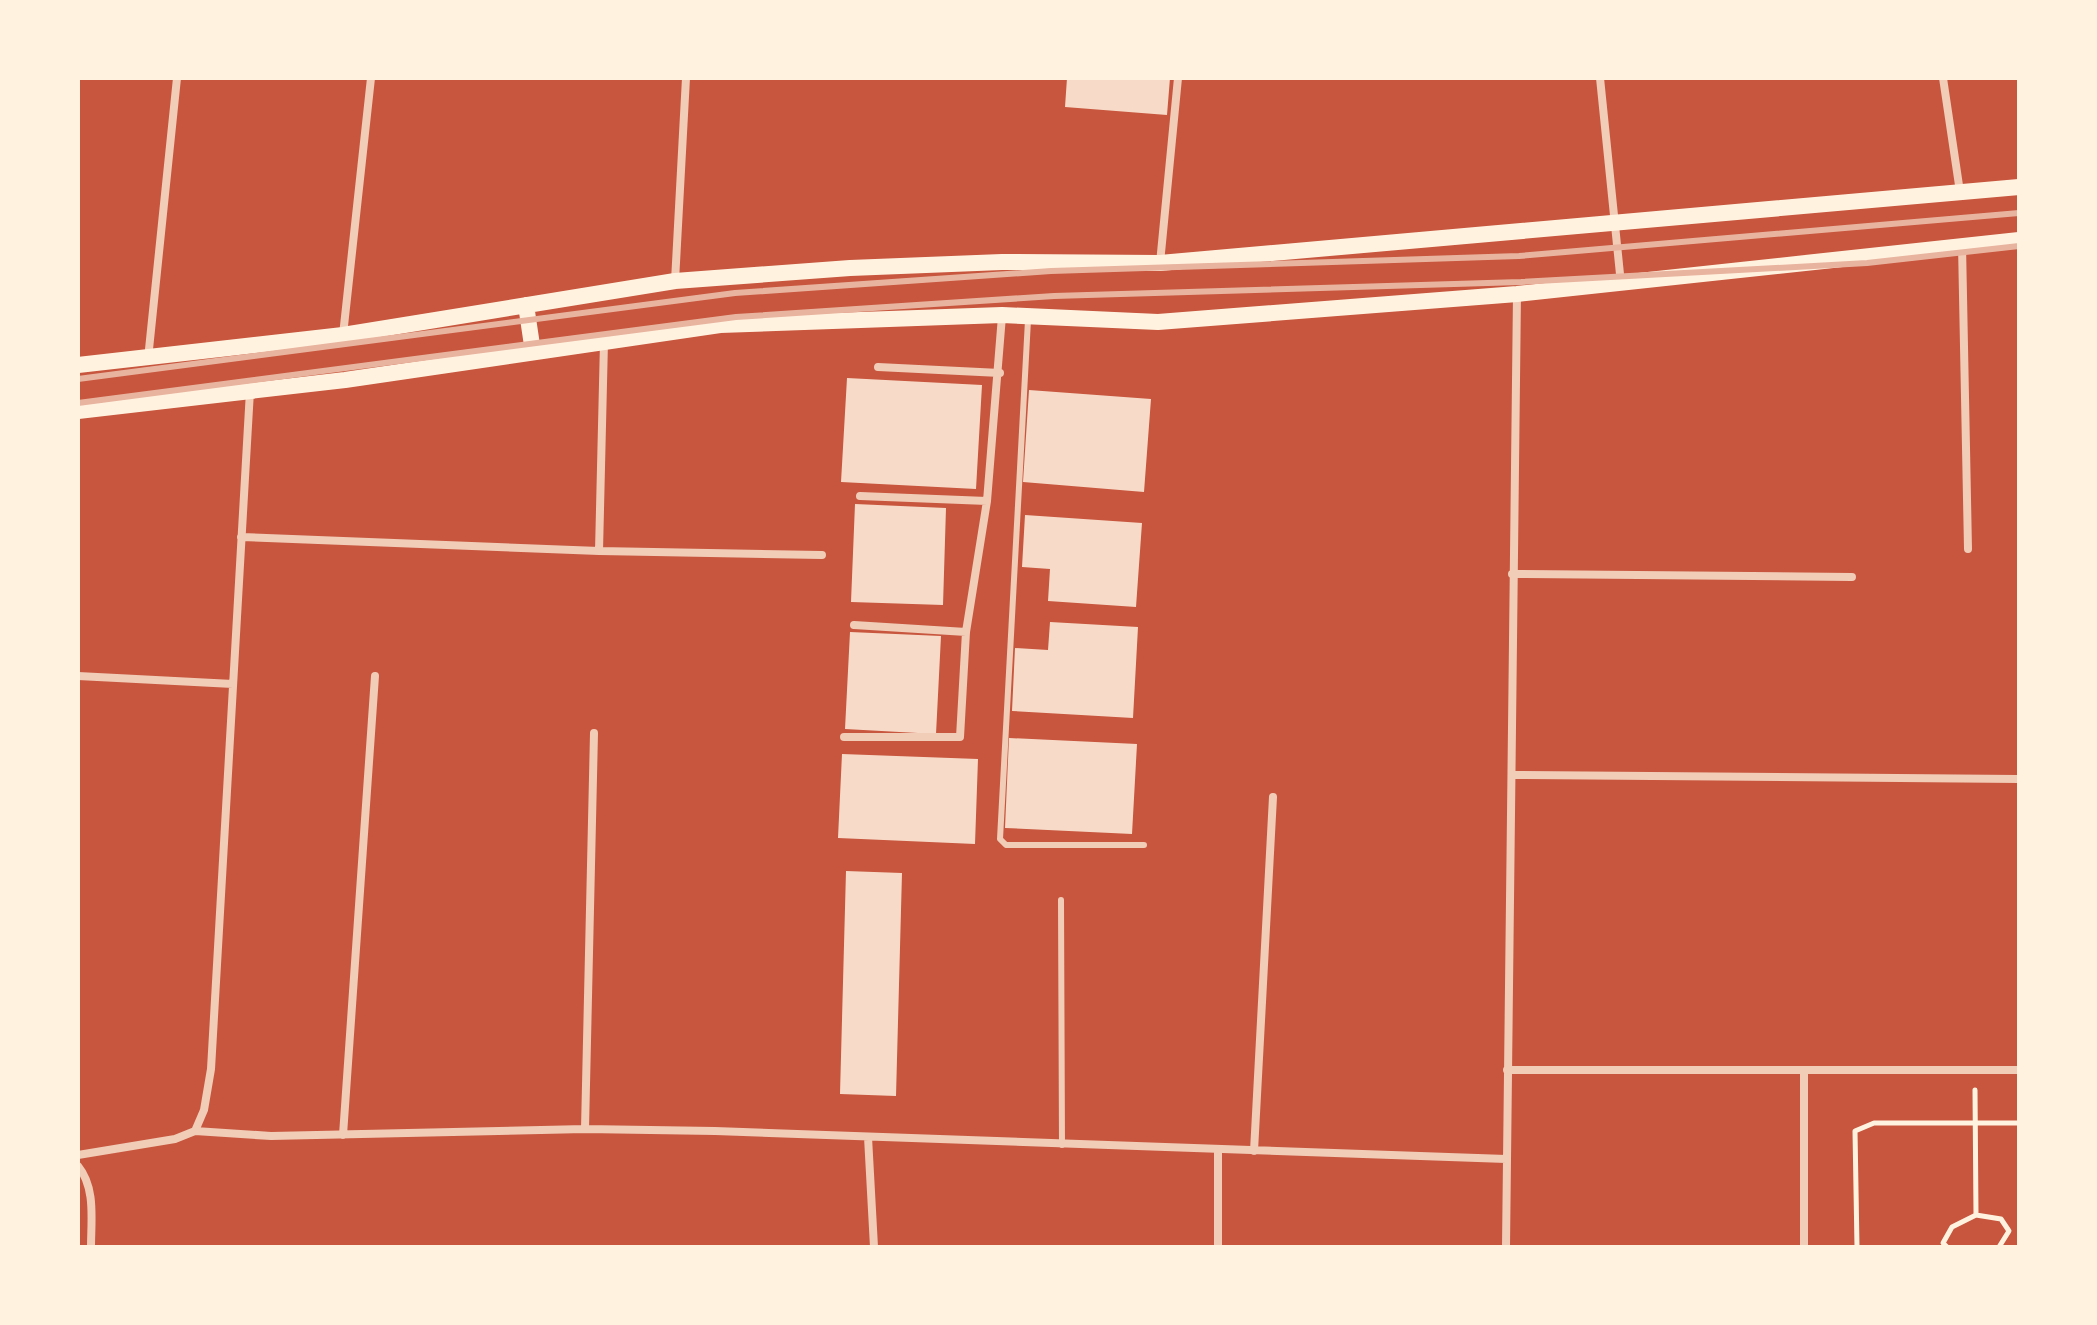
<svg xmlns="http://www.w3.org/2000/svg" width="2097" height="1325" viewBox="0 0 2097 1325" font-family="'Space Grotesk',sans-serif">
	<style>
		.building { fill: #f7dbc8 }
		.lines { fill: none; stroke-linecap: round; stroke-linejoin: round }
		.path { stroke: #fff3e0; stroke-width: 5 }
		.service { stroke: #f1ccb7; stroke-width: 6 }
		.minor { stroke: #f1ccb7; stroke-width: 8 }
		.secondary { stroke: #fff3e0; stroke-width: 16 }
		.rail { stroke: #e9b49f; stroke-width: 6 }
	</style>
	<rect width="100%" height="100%" fill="#c8553d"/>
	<path class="building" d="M1067,78h103l-3,37 -102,-8z
		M847,378l135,7 -6,104 -135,-7z
		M1029,390l122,9 -7,93 -121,-10z
		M855,504l91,4 -3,97 -92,-3z
		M1025,515l117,8 -6,84 -88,-6 2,-32 -28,-2z
		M1050,622l88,5 -5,91 -121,-7 3,-63 33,2z
		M850,632l91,4 -5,98 -91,-5z
		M1009,738l128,6 -5,90 -127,-6z
		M842,754l136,5 -3,85 -137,-6z
		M846,871l56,2 -6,223 -56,-2z"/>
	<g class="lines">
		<path class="path" d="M1976,1215l25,4 8,12 -10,16
			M1857,1247l-2,-116 19,-8h145
			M1947,1247l-4,-4 9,-16 24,-12 -1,-125"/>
		<path class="service" d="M1028,320l-28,519 6,6h138
			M1061,900l1,245"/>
		<path class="minor" d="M1600,78l21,206
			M1943,78l17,114
			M1962,245l6,304
			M1160,263l18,-185
			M675,281l11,-203
			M343,335l28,-257
			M148,359l29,-281
			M878,367l122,6
			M860,496l127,5
			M241,537l358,14 223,4
			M599,551l5,-209
			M1512,574l340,3
			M854,625l112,7
			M78,676l155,8
			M844,737h116l6,-105 21,-131 15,-185
			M1513,775l506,4
			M1507,1070h512
			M1804,1070v177
			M585,1129l9,-396
			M195,1131l76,5 314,-7 130,2 791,28
			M343,1135l32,-459
			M868,1137l6,110
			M1254,1151l19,-354
			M78,1155l97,-16 20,-8 9,-21 7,-41 39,-678
			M78,1166c18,22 13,54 13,81
			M1218,1247v-97
			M1506,1247l11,-953"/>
		<path class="secondary" d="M526,305l7,47
			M78,365l265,-30 332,-54 175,-13 152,-6 158,1 859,-76
			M78,411l267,-31 375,-55 282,-10 156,7 359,-28 502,-54"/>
		<path class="rail" d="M78,379l657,-86 316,-22 468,-15 500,-43
			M78,403l658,-86 318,-21 467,-14 346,-19 152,-17"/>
	</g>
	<rect width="2097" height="1325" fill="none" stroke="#fff3e0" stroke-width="160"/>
</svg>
